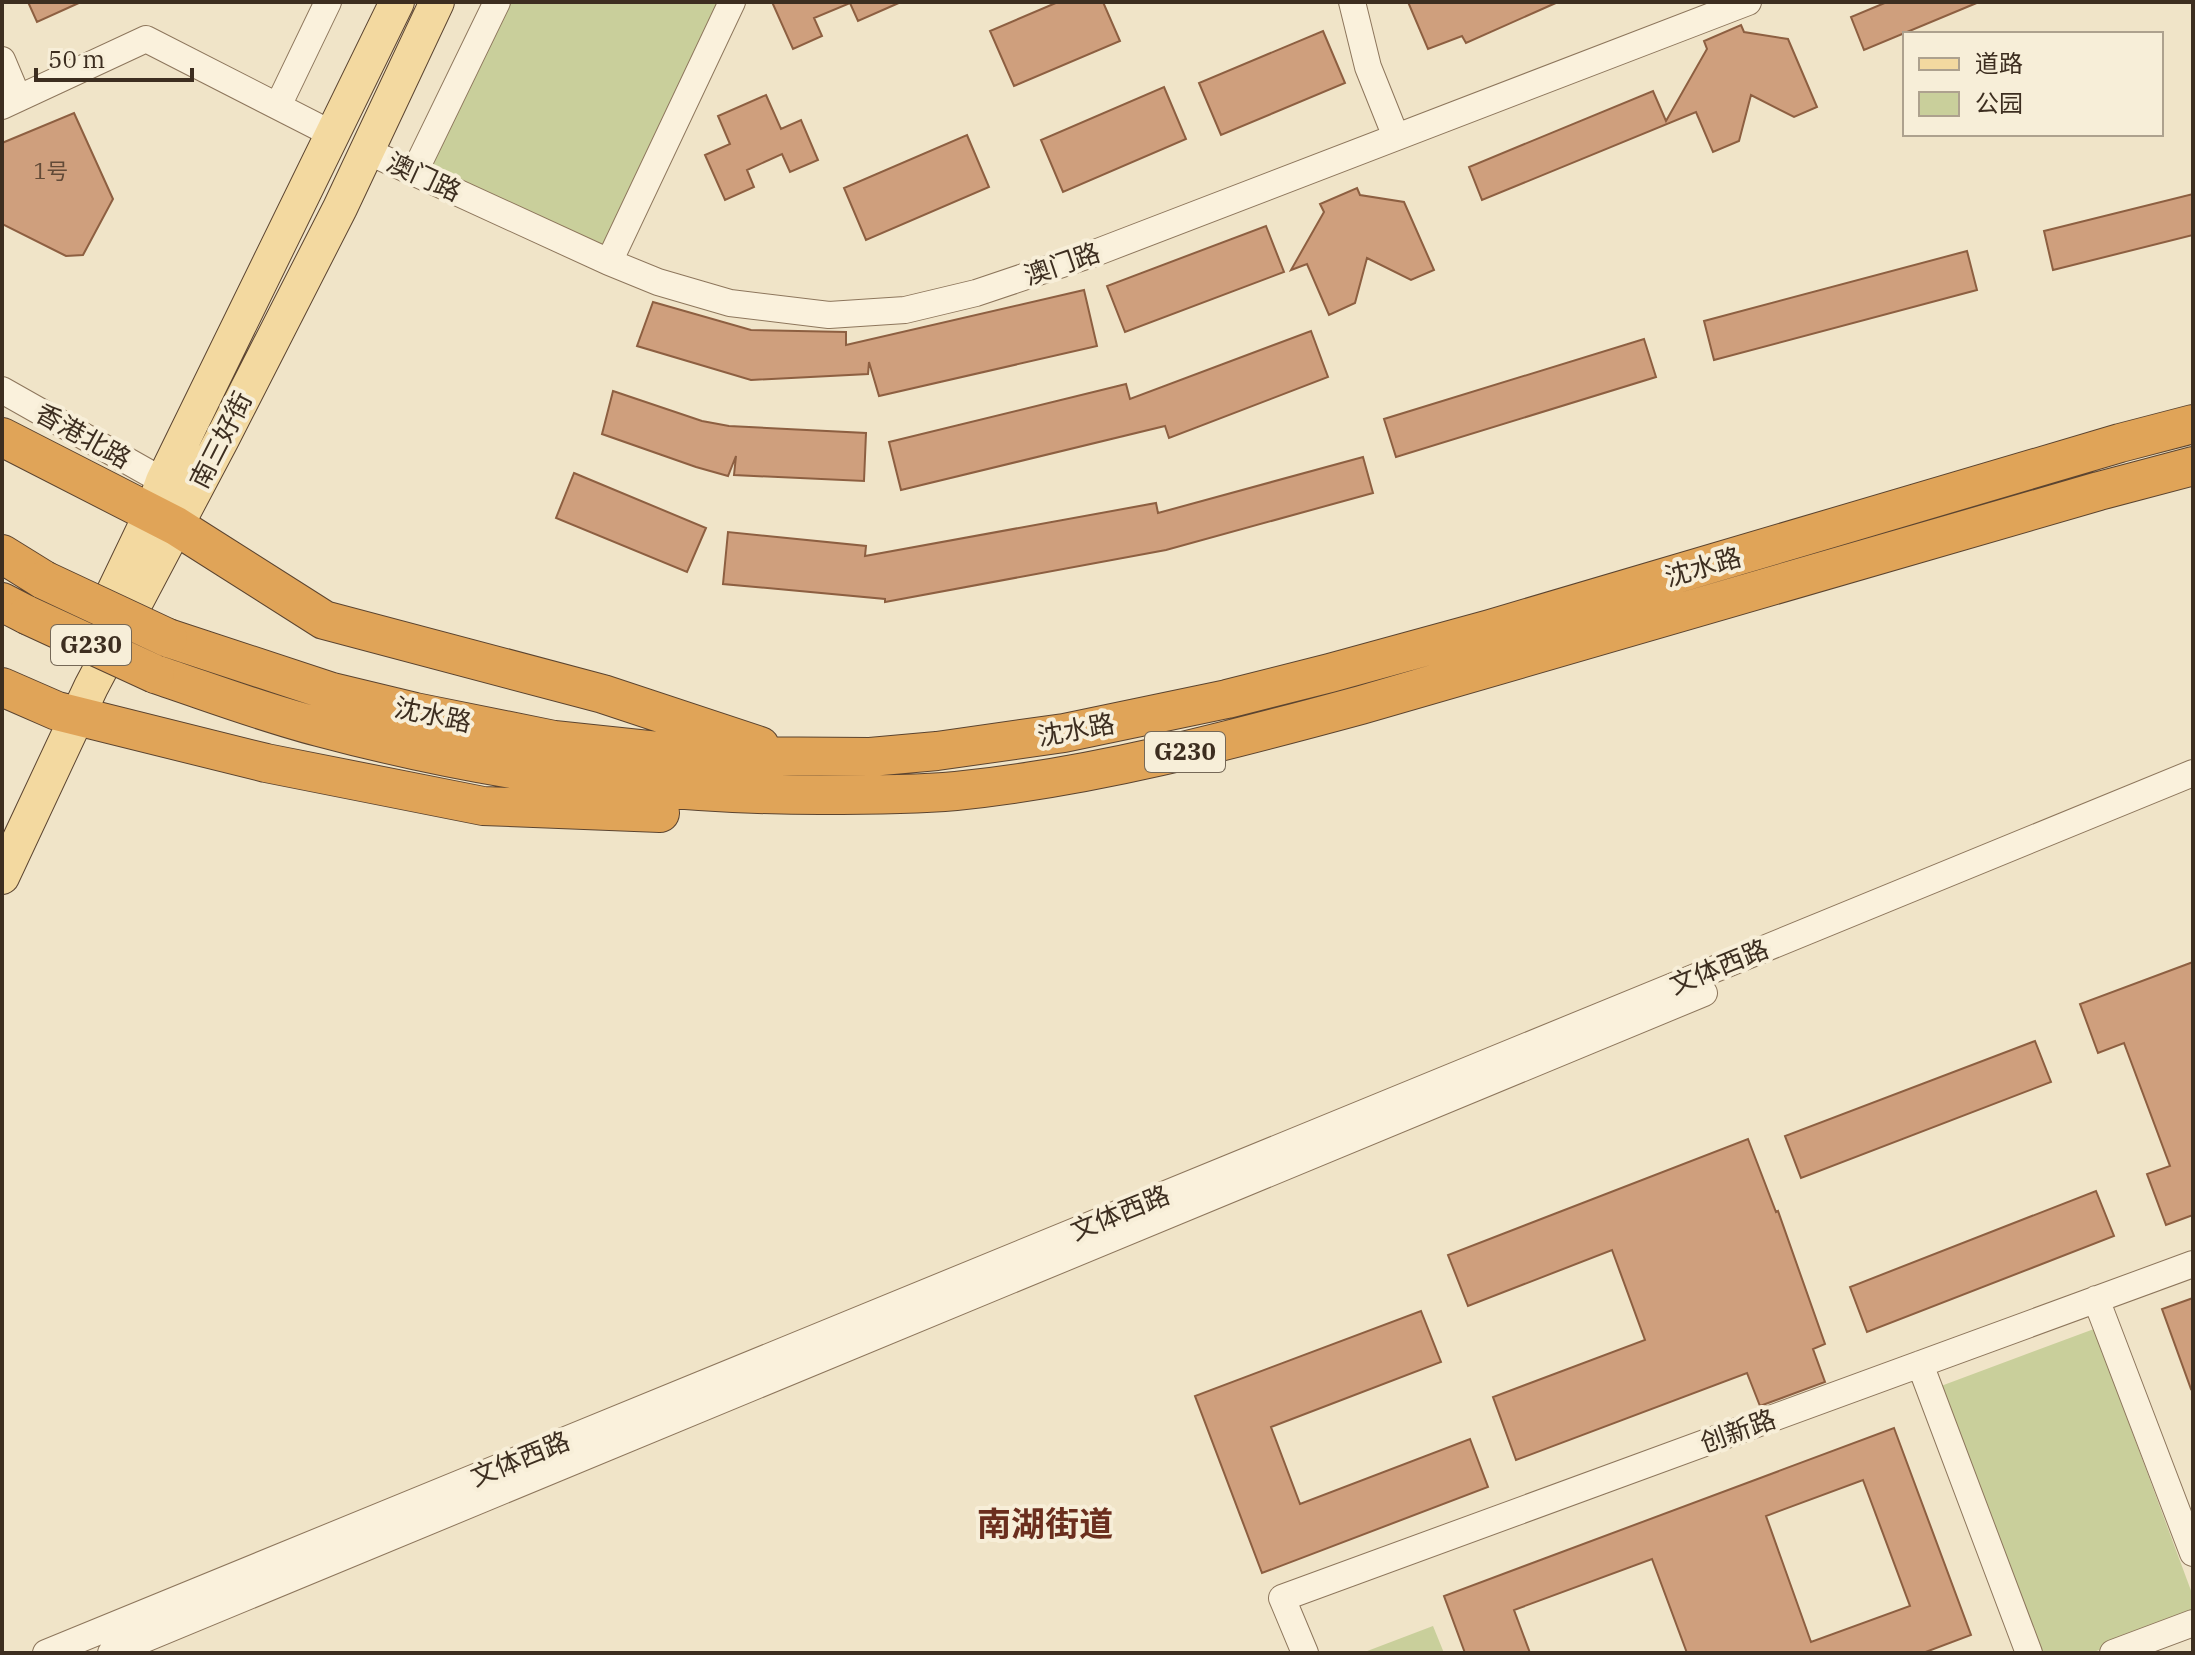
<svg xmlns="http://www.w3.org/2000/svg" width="2195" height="1655" viewBox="0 0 2195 1655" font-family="'IBM Plex Serif','Noto Sans SC',serif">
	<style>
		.green { fill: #c9cf9b }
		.building { fill: #cf9f7d; stroke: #8d5f41; stroke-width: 2; fill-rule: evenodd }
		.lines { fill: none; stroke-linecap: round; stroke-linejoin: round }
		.minor-casing { stroke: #8d765c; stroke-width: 28 }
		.major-casing { stroke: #5b4430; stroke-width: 36 }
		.highway-casing { stroke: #5b4430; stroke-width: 40 }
		.minor { stroke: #faf1dc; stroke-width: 26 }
		.major { stroke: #f3d9a0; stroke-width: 34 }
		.highway { stroke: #e0a458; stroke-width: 38 }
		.highway-bridge-casing { stroke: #5b4430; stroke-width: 40; stroke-linecap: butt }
		.highway-bridge { stroke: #e0a458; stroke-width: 38 }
		.labels { text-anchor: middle; stroke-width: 8; stroke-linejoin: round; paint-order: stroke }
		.number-label { font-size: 22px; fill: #624a37 }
		.shield { fill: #f7eed8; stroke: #756857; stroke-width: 2 }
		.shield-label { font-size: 24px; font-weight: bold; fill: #3d2e20 }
		.street-label { font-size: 26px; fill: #3d2e20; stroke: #f7eed8 }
		.district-label { font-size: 34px; font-weight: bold; fill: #6b2e1e; stroke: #f7eed8 }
	</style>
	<rect width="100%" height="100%" fill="#f0e4c8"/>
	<path class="green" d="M497,2h235l-123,260 -195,-89z
		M2094,1329l99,267v19l-102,38h-51l-99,-267z
		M1433,1626l11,27h-82z"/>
	<path class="building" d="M28,2h53l-44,20z
		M772,2h129l-43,19 -8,-18 -36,15 8,18 -29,13z
		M1058,2h45l17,39 -106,45 -24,-55z
		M1408,2h150l-92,41 -4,-7 -34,13z
		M1887,2h92l-115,48 -13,-33z
		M1741,25l3,7 44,7 29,68 -23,10 -43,-22 -12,46 -26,11 -17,-40 -214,88 -13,-33 184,-76 13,30 41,-72 -3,-8z
		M1323,31l22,52 -124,52 -22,-52z
		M1164,87l22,52 -123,53 -22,-52z
		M766,95l15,34 20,-9 17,40 -28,12 -8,-18 -35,16 7,17 -29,13 -20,-45 25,-11 -12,-28z
		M74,113l39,86 -30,56 -17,1 -64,-32v-81z
		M967,135l22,52 -123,53 -22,-52z
		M1357,188l3,7 44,7 30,68 -23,10 -44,-22 -12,45 -26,12 -22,-51 -16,6 33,-58 -4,-8z
		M2193,194v41l-140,35 -9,-39z
		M1266,226l18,46 -159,60 -18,-46z
		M1967,251l10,39 -263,70 -10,-39z
		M1084,290l13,56 -218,50 -10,-34 -1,12 -117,6 -114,-34 16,-44 98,28 95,2v13z
		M1311,331l17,46 -159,61 -4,-12 -264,64 -12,-48 237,-58 4,15z
		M1644,339l12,38 -260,80 -12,-38z
		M613,391l89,30 27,5 137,7 -2,48 -130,-6 2,-19 -8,20 -32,-9 -94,-33z
		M1363,457l10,36 -207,57 -281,52v-3l-162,-15 5,-52 138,14 -1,10 291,-53 2,10z
		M574,473l132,55 -19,44 -131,-54z
		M2193,962v253l-27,10 -19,-51 23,-8 -46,-123 -26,10 -18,-49z
		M2035,1041l16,41 -250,96 -16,-42z
		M1748,1139l28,73 2,-1 47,133 -12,5 12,33 -65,24 -13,-33 -231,87 -23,-63 152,-57 -33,-90 -144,56 -20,-51z
		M2096,1191l18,45 -247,96 -17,-45z
		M2193,1298v90l-2,1 -29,-80z
		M1421,1311l20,51 -170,65 29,77 170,-65 18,48 -226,86 -67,-177z
		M1894,1428l77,207 -48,18h-236l-35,-94 -138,51 16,43h-65l-21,-57zM1863,1480l47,126 -99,36 -45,-126z"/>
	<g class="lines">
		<defs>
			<path id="minor" d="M1352,2l16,65 28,70
				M2,60l16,38
				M2,106l144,-67 186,95
				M278,106l50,-104
				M367,151l242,111 49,20 72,21 99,12 76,-5 71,-17 119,-40 653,-251
				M414,173l83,-171
				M609,262l123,-260
				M2,390l161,91
				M2096,1299l97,254
				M1920,1364l109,289
				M46,1653l2147,-880
				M111,1653l1593,-660
				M1305,1653l-23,-55 911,-334
				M2113,1653l80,-30"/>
			<path id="major" d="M94,633l58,-121 11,-31 234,-479
				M2,877l89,-190 131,-248 118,-231 97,-206"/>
			<path id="highway" d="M2,437l174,89 148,94 279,74 157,52
				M2,554l42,26
				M2,602l25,13
				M168,638l164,54 83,20 139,28 151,16 165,1 67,-6 127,-18 163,-34 103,-26 160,-44 630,-186 73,-19
				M155,674c54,18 109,39 164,53 164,44 331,68 501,68 45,0 91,0 136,-4 138,-14 272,-50 405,-86l738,-214 94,-25
				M2,687l55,24 209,52 217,43 177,7"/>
		</defs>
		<use href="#minor" class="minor-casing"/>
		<use href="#major" class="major-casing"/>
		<use href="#highway" class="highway-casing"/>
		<use href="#minor" class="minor"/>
		<use href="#major" class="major"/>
		<use href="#highway" class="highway"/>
		<defs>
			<path id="highway-bridge" d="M44,580l124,58
				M27,615l128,59"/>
		</defs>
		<use href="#highway-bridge" class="highway-bridge-casing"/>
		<use href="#highway-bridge" class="highway-bridge"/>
	</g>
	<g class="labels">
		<g class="number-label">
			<text x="51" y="179">1号</text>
		</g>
		<g class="shield">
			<rect x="51" y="625" width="80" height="40" rx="6"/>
			<rect x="1145" y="732" width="80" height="40" rx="6"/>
		</g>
		<g class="shield-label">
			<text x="91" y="653">G230</text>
			<text x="1185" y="760">G230</text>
		</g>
		<g class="street-label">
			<text transform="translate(424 177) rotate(25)" y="9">澳门路</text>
			<text transform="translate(1062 264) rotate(-19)" y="9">澳门路</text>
			<text transform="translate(83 436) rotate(29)" y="9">香港北路</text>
			<text transform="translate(221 440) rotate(-63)" y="9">南三好街</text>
			<text transform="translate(1703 567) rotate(-16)" y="9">沈水路</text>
			<text transform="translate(433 715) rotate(12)" y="9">沈水路</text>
			<text transform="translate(1076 730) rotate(-10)" y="9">沈水路</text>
			<text transform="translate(1719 967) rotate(-22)" y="9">文体西路</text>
			<text transform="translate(1120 1213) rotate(-22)" y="9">文体西路</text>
			<text transform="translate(1738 1431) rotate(-20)" y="9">创新路</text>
			<text transform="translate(520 1459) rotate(-22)" y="9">文体西路</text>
		</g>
		<g class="district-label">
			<text x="1045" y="1536">南湖街道</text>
		</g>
	</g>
	<rect width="2195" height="1655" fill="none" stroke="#3d2e20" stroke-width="8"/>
	<rect x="1903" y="32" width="260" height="104" fill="#f7eed8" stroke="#ada18e" stroke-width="2"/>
	<rect x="1919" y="58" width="40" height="12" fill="#f3d9a0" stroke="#ada18e" stroke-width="2"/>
	<text x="1975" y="72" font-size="24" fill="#3d2e20">道路</text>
	<rect x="1919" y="92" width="40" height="24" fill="#c9cf9b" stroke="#ada18e" stroke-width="2"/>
	<text x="1975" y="112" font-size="24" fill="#3d2e20">公园</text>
	<path d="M36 68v12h156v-12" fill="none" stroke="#3d2e20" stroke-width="4"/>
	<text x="48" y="68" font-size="24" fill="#3d2e20" stroke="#f7eed8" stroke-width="6" paint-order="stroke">50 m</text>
</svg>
